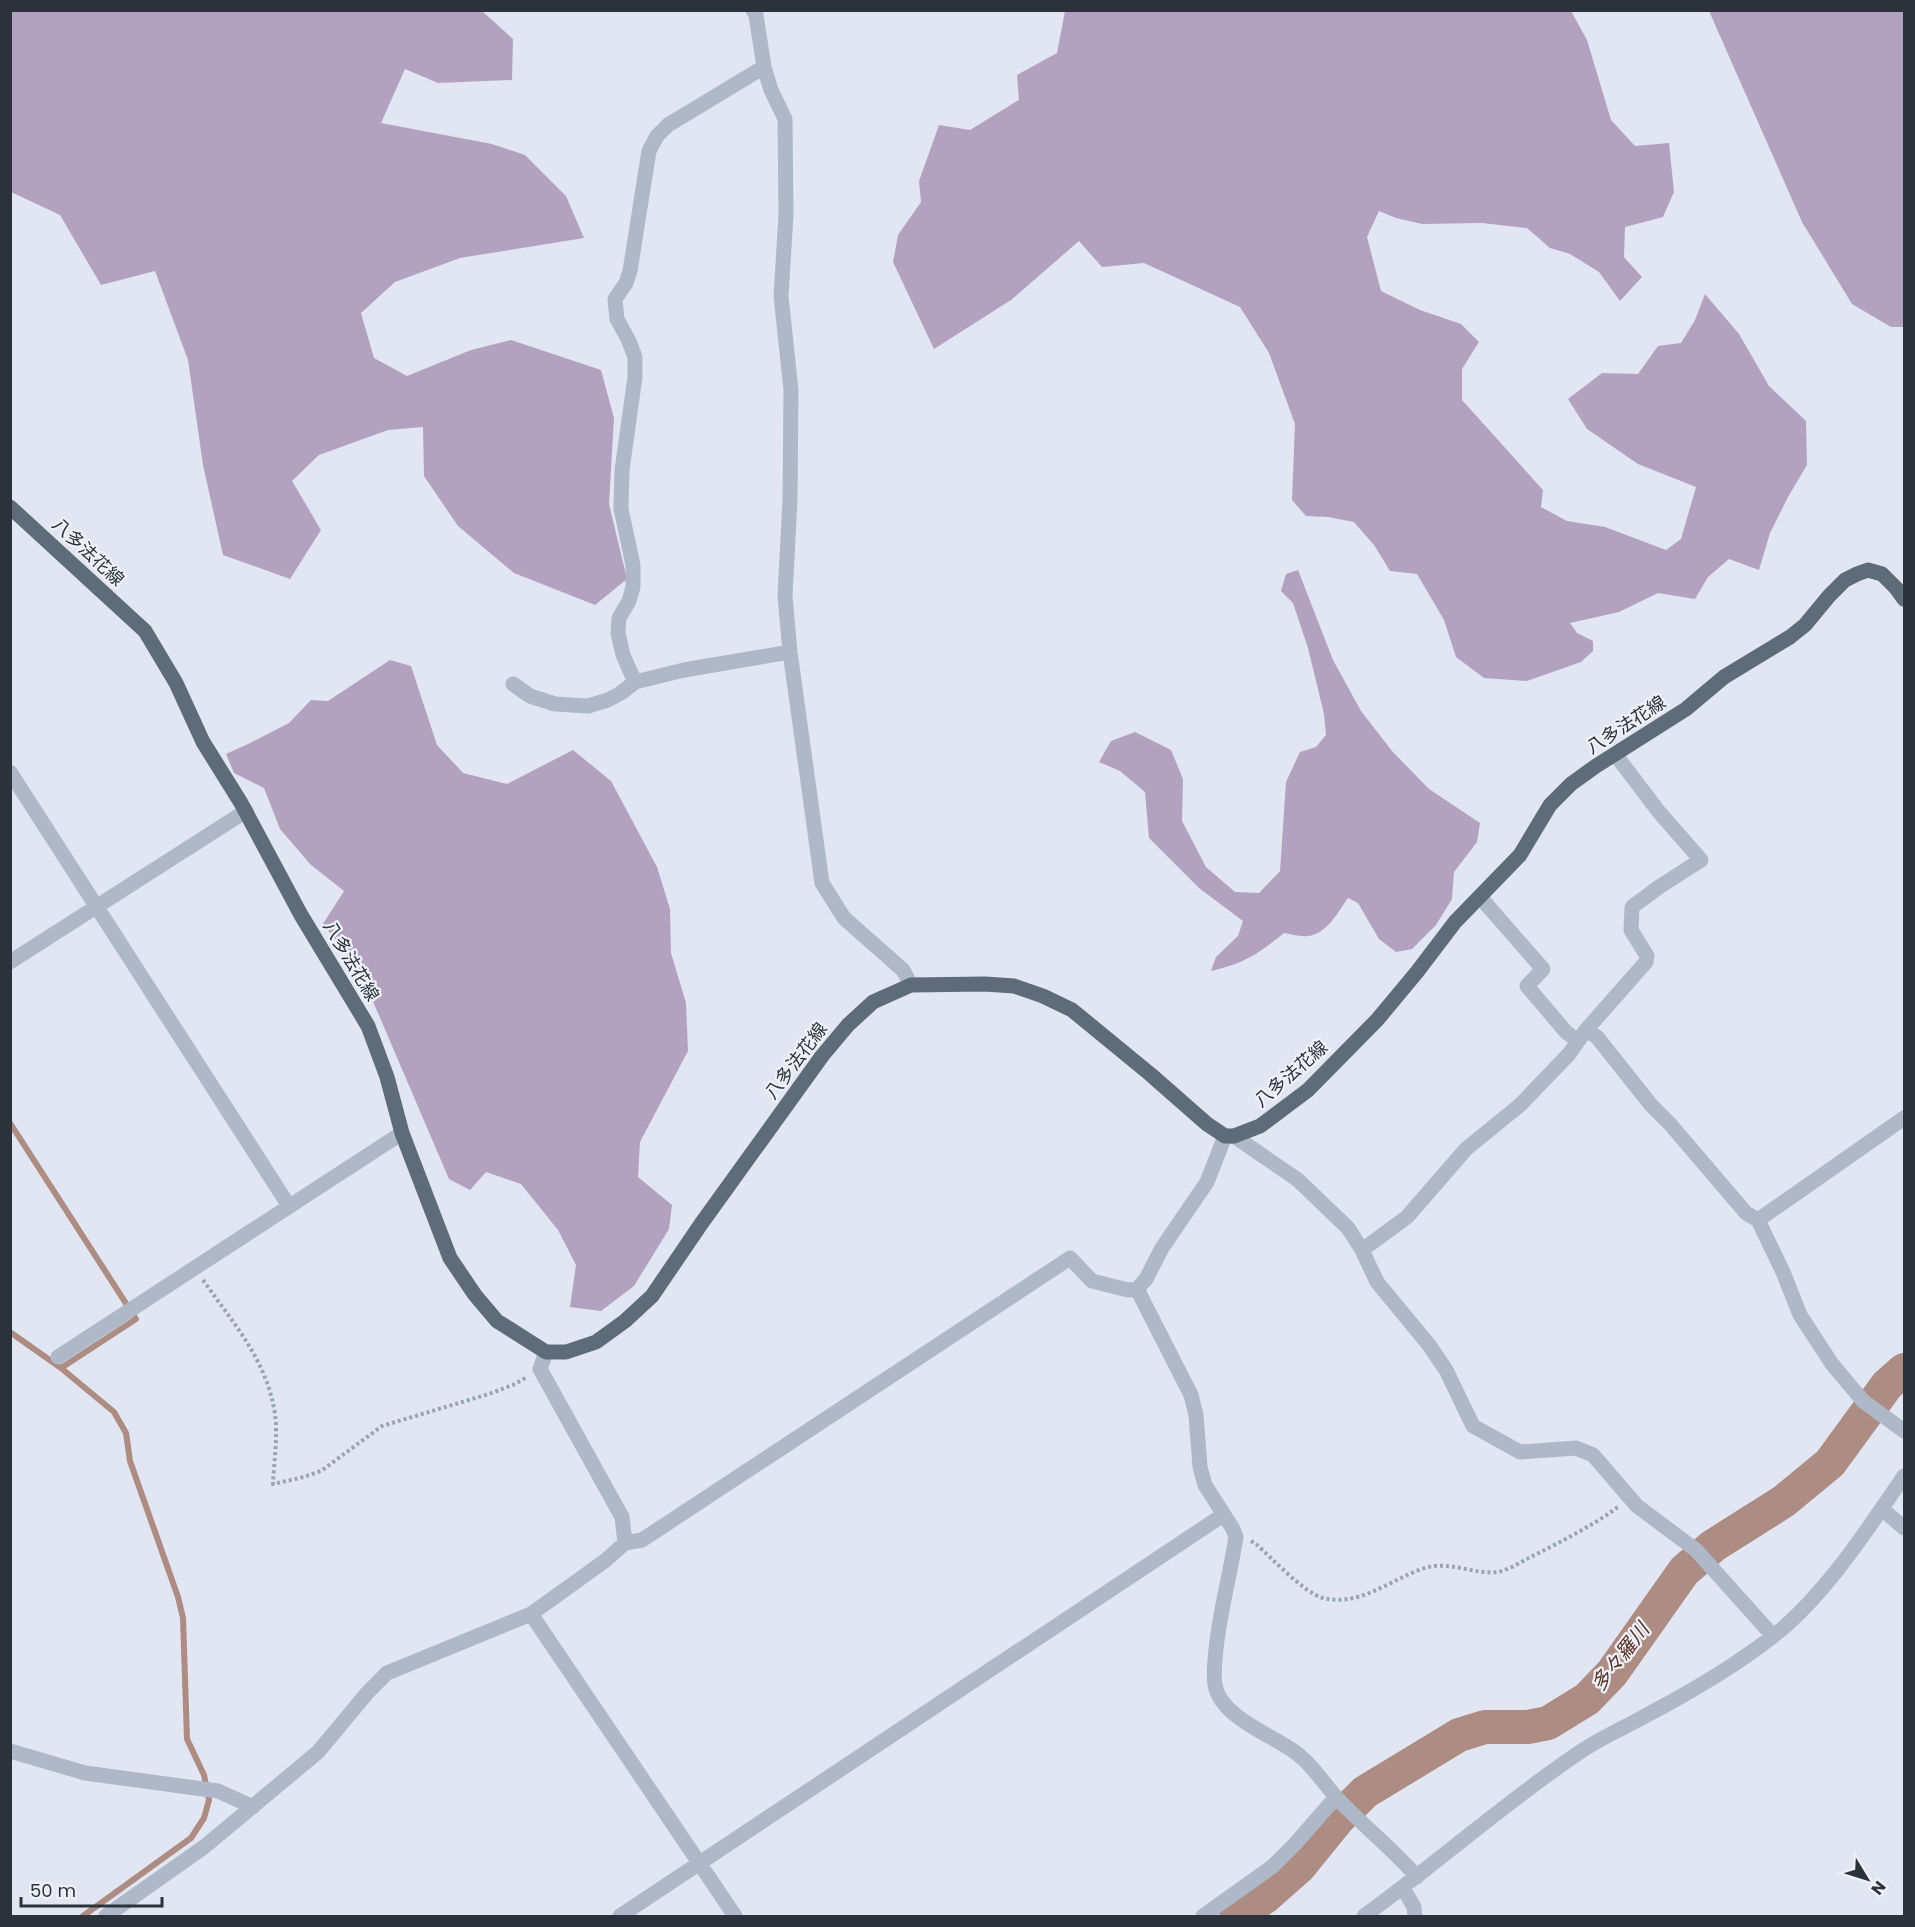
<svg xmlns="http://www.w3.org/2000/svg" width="1915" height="1927" viewBox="0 0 1915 1927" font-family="Poppins,'Noto Sans JP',sans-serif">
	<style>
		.green { fill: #b2a2c0 }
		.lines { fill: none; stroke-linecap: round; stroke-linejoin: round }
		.stream { stroke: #ad8c83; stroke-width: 6 }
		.river { stroke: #ad8c83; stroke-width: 34 }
		.path { stroke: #98a3b5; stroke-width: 4; stroke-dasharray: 3 3; stroke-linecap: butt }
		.minor { stroke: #aeb8c9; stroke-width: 15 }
		.major { stroke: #5e6b79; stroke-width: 15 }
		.labels { text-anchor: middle; stroke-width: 4.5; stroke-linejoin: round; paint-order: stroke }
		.street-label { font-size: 18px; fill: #2c3239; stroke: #eef1f9 }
		.water-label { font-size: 20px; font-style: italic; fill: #573124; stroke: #eef1f9 }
	</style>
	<rect width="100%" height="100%" fill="#e2e6f2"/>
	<path class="green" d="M11,11h471l31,28 -1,41 -74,3 -33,-14 -24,54 111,21 33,11 41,41 18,42 -124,20 -65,24 -34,31 13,45 33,18 64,-26 40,-10 90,30 13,48 -5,86 18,75 -32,26 -81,-32 -56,-47 -34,-50 -1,-49 -35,3 -69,25 -27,26 29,49 -31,49 -67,-24 -20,-90 -15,-105 -33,-89 -54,14 -41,-70 -49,-23z
		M1065,11h506l16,29 24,80 24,26 34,-3 5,49 -11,25 -38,10 -1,30 18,20 -22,24 -21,-29 -29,-18 -20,-6 -23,-20 -45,-5 -60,1 -26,-6 -17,-7 -12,26 14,54 39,19 41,14 18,18 -17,27v31l81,90 -2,17 26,14 38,6 61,23 15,-11 15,-52 -58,-23 -51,-35 -19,-30 34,-26 36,1 20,-28 23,-3 14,-23 10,-26 34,40 30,52 37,35 1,44 -19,32 -18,36 -11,37 -30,-11 -21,18 -13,22 -37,-6 -39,19 -49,11 7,10 16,8v10l-12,11 -54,19 -43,-3 -28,-21 -12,-37 -27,-46 -27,-3 -16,-26 -20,-23 -26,-5 -22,-1 -14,-16 3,-76 -26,-71 -29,-46 -96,-44 -42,4 -23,-26 -68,59 -77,49 -41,-87 5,-27 23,-33 -2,-21 20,-56 31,5 49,-30 -2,-25 40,-22z
		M1709,11h195v316h-13l-39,-23 -50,-82z
		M1298,570l35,90 28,51 31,40 37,38 51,34 -3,19 -23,30 -2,27 -16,26 -24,24 -16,3 -17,-13 -21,-36 -10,-5c-10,14 -21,36 -40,38 -8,1 -17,-2 -24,-3 -27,22 -39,30 -73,38l5,-14 22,-21 5,-15 -44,-33 -50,-50 -4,-46 -25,-21 -21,-9 12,-21 24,-9 36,18 12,29 -1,42 24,46 29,25 24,1 21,-22 6,-89 14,-30 16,-5 10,-12 -2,-21 -16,-66 -15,-45 -12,-12 5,-17z
		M390,660l21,6 26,79 26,28 44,11 66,-34 38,31 46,86 13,42 1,44 15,50 2,48 -48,91 -2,35 34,28 -3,24 -35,57 -33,25 -31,-4 6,-42 -18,-35 -37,-46 -35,-12 -16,18 -21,-11 -89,-208 -37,-47 21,-33 -33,-26 -31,-36 -16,-41 -30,-15 -8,-19 22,-10 41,-21 22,-23 17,1z"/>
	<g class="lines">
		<path class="stream" d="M10,1123l126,196 -75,49 53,44 12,21 4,28 48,136 5,21 4,121 17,36 5,25 -5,18 -13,20 -108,78
			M10,1332l51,36"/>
		<path class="river" d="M1236,1916l29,-19 34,-30 39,-48 27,-27 94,-57 26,-8h43l20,-4 39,-24 25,-26 72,-102 29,-25 71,-45 46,-38 57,-78 17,-15"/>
		<path class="path" d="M203,1280c30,43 64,80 72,134 3,21 -1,48 -2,70l31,-7 17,-6 61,-45 107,-32 26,-10 12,-7
			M1251,1541l5,3c16,14 48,49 67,54 36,9 67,-18 99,-29 26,-10 50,6 76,3 10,-2 21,-9 29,-13 31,-16 64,-32 91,-52"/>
		<path class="minor" d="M753,10l3,5 8,52 7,23 14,29 1,96 -5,81 10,94 -1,110 -5,96 5,56 32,231 22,35 59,52 8,15
			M635,682l-12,-27 -5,-22 1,-15 10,-17 4,-14v-22l-12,-56 1,-39 13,-93v-20l-6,-16 -12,-22 -2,-20 11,-16 4,-12 19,-120 8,-15 11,-11 96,-58
			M513,684l17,12 25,8 33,2 20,-6 13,-7 14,-11 49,-12 106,-18
			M1615,754l44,58 42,48 -42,27 -27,20 -1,23 16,26 -1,6 -60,68 11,7 54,68 19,19 76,89 12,7
			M10,772l279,434
			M1480,897l63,72 -16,17 39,46 12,9
			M10,962l236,-151
			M1904,1118l-146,102 25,52 17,43 32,49 31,37 41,30
			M1234,1136l64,44 50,48 14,22 15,32 52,63 17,25 27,56 47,26 56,-4 17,7 44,51 59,44 77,86
			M1362,1250l45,-33 59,-68 54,-44 49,-51 17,-24
			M1137,1289l54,106 5,20 4,52 5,18 28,44 3,8c-6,38 -16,74 -20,112 -1,12 -3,24 -1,36 5,30 51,48 74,63 20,12 32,32 47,49 26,28 56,51 81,80
			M58,1357l344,-224
			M1882,1509l22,19
			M625,1543l17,-3 428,-282 22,23 36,9 9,-1 9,-10 16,-31 45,-66 18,-46
			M531,1614l204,302
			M10,1751l75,22 133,18 35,16
			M1403,1888l11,19 1,9
			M106,1916l98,-69 114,-95 50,-60 19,-19 144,-59 75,-54 19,-17 -3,-26 -82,-148 6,-17
			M620,1916l603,-401
			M1203,1916l70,-50 22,-22 41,-47
			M1364,1916c72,-52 139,-112 213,-162 21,-15 45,-25 68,-38 44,-23 87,-48 127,-79 52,-40 95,-107 132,-161"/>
		<path class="major" d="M10,507l135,124 31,52 27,59 38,61 60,112 67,111 19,51 15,56 48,125 25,37 22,26 49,31h20l30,-10 29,-21 27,-25 49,-72 121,-168 26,-31 25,-23 38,-17 74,-1 29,2 29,10 29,14 78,64 57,50 18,12h9l26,-10 48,-36 69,-70 40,-48 38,-50 65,-67 30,-50 21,-21 25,-18 90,-57 38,-32 66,-40 15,-12 24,-29 16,-16 12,-6 11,-4 14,4 14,14 8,11"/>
	</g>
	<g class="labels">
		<g class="street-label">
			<text transform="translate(88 552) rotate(43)" y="6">八多法花線</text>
			<text transform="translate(1626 725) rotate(-33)" y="6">八多法花線</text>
			<text transform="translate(351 961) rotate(59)" y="6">八多法花線</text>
			<text transform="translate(796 1061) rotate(-53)" y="6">八多法花線</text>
			<text transform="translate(1291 1074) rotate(-41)" y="6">八多法花線</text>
		</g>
		<g class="water-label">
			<text transform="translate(1620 1657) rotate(-52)" y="7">多々羅川</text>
		</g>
	</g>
	<rect width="1915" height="1927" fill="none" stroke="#2c3239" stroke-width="24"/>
	<g transform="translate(1867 1879) rotate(128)" stroke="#eef1f9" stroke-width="4.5" paint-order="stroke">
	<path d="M0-4.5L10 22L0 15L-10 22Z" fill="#2c3239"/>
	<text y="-9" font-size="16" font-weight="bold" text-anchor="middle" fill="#2c3239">N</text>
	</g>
	<path d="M21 1897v9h141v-9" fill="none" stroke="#2c3239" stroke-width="3"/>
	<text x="30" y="1897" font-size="18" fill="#2c3239" stroke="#eef1f9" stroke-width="4.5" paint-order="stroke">50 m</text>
</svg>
